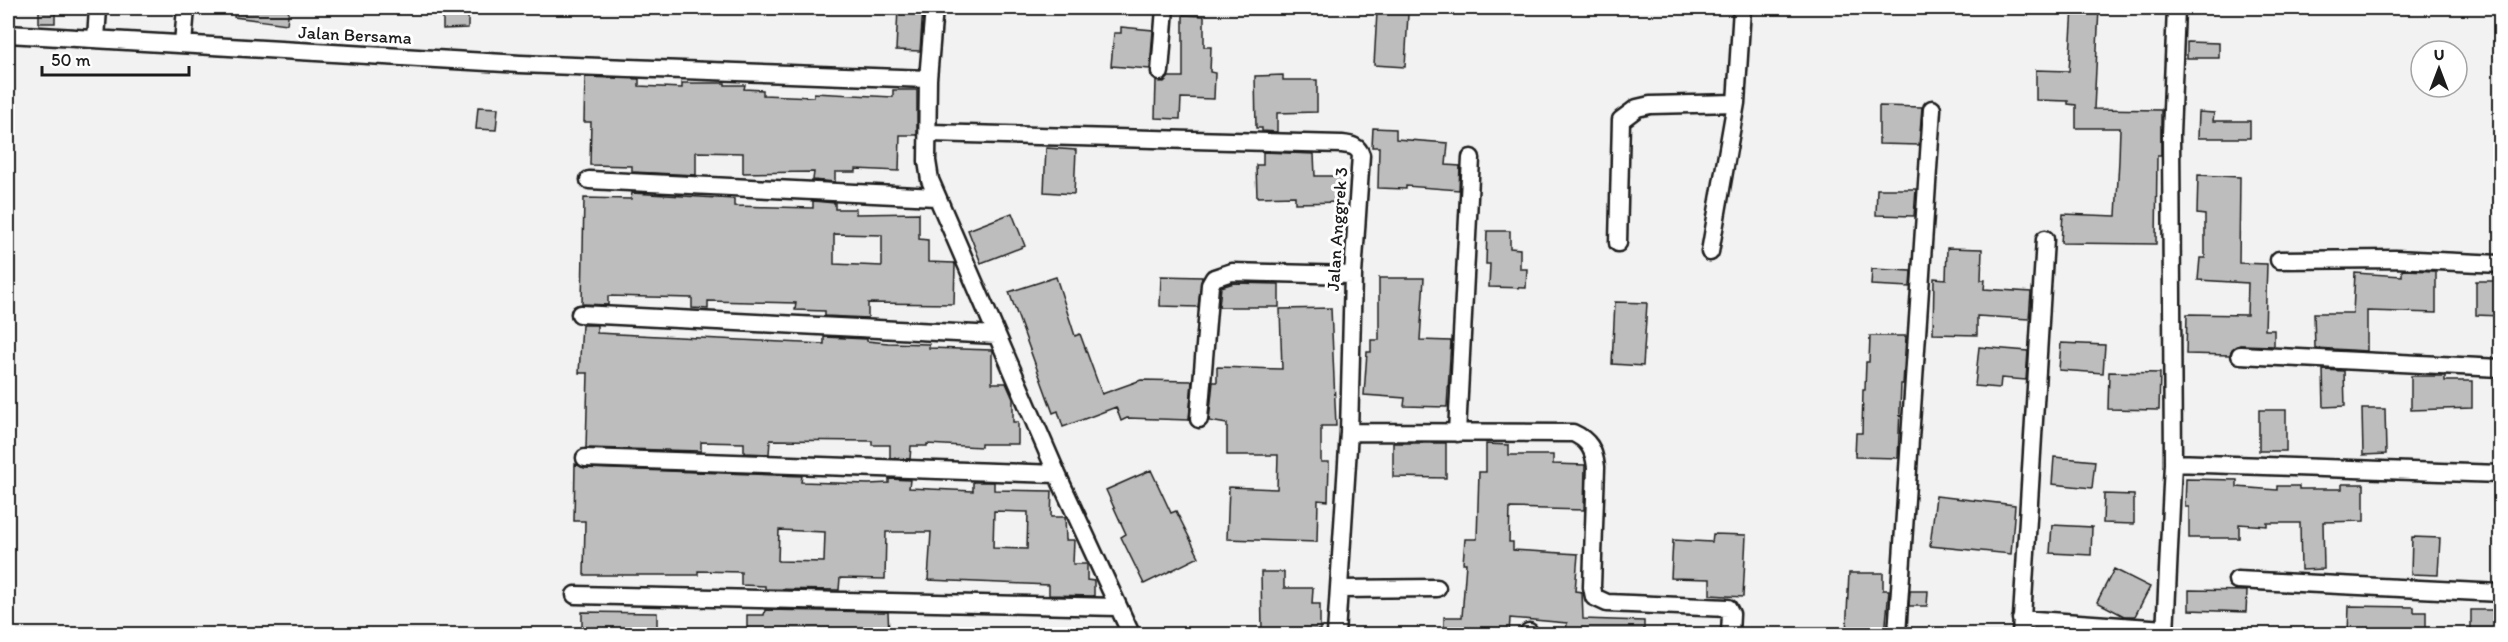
<svg xmlns="http://www.w3.org/2000/svg" width="2508" height="642" viewBox="0 0 2508 642" font-family="Itim,sans-serif">
	<style>
		.building { fill: #bdbdbd; stroke: #1c1c1c; stroke-width: 1.5; fill-rule: evenodd }
		.lines { fill: none; stroke-linecap: round; stroke-linejoin: round }
		.street-casing { stroke: #1c1c1c; stroke-width: 21 }
		.street { stroke: #fff; stroke-width: 16 }
		.labels { text-anchor: middle; stroke-width: 6; stroke-linejoin: round; paint-order: stroke }
		.street-label { font-size: 18px; fill: #1c1c1c; stroke: #fff }
	</style>
	<rect width="100%" height="100%" fill="#f2f2f2"/>
	<filter id="ink" filterUnits="userSpaceOnUse"><feTurbulence type="fractalNoise" baseFrequency=".0167" numOctaves="2"/><feDisplacementMap in="SourceGraphic" scale="12" xChannelSelector="R" yChannelSelector="G"/><feConvolveMatrix kernelMatrix="1 2 1 2 8 2 1 2 1" color-interpolation-filters="sRGB"/></filter>
	<g filter="url(#ink)">
		<path class="building" d="M39,8h16v15h-16z
			M235,8h54l-2,16 -53,-7z
			M443,8h25v20l-25,1z
			M898,8h25l-3,43 -24,-1z
			M2073,8h26l-5,101 67,1v46h-4l-1,88 -95,-1 2,-29 53,2 3,-56 1,-32h-44v-23l-8,-1v-3l-32,-1v-30l33,1z
			M1377,12l31,2 -3,53 -31,-2z
			M1183,15l21,1v31h7l-1,25 5,1 -1,26 -33,-1 -1,21 -25,-1 1,-37 8,1 5,-5h14z
			M1121,27l32,3 -3,39 -39,-3 3,-33h7z
			M2187,42l32,1v15h-32z
			M1283,75v5h34v32l-40,1v19l-15,-1v-3h-6l-1,-52z
			M585,77l54,2v7l43,2v-5h43v2h20l-1,4 19,1v5l51,2v-4l79,4v-7h24v45h-17l-1,36 -43,-2v3h-21v10l-22,-2 1,-8 -71,1v-20l-47,-1v23l-64,-3v-6l-42,-1 1,-43h-7z
			M1879,106l43,1 -3,38 -40,-1z
			M478,107l20,1 -2,22 -20,-1z
			M2199,112l15,1 -1,8h37v17h-52z
			M1373,128l23,1v10l52,4 -2,22 14,1 -1,24 -53,-4v3l-28,-1 1,-41h-7z
			M1046,148l30,2 -2,44 -30,-2z
			M1263,152l51,2 1,22h28v26l-48,1v-7l-38,1 -1,-32h7z
			M2198,175l42,2 -1,86 28,1 -2,66h9v16l-34,-1 -8,4 -2,6 -44,-1 1,-40 60,1 1,-32 -50,-3 2,-22h5v-43l-8,-1z
			M1877,189h39l-2,27 -38,-1z
			M632,193l102,6v7l79,2v-7l22,2v6h21v5l63,-1v26l9,1v22l26,1 1,2 -1,39 -86,-1v15l-43,-2v-5l-30,-1 1,-7 -88,-2v8l-16,-1v-10l-84,-2v9l-26,-1 2,-106 47,1zM834,234l48,1v31l-48,-2z
			M1012,213l13,33 -44,17 -13,-33z
			M1487,231h23v17l10,1v20h7l-1,19 -37,-1 1,-23h-4z
			M1947,248l35,1 -1,31h4l-1,9 47,3 -2,27 -52,-3v19l-44,-1 1,-56 12,1z
			M1872,269l39,2 -1,16 -39,-2z
			M2402,270l34,1v42l-69,-2v40l-52,-3 -1,-35h39l2,-40 47,3z
			M1161,276l41,1 -4,30 -38,-1z
			M1056,277l19,59 5,-2 22,60 39,-14 51,1 -3,39 -62,-2 -6,3 -5,-14 -53,20 -5,-16 -5,2 -44,-121z
			M1379,278h45l-4,62 31,1 -4,66 -43,-1 1,-8 -41,-3 3,-43h4v-12h8z
			M2476,281h24v35l-24,-1z
			M1234,283l45,1v23h-60l2,-20z
			M1615,302l32,1 -4,63 -31,-2z
			M1331,308l5,118h-15v36h8l-1,39 -10,-1 -1,42 -90,-3 2,-52 48,2 1,-34h-51v-31l-18,-3 4,-39h4v-15l65,2 -2,-60z
			M582,325h15v8l227,11v-7l43,2v2l21,2 41,1v4l63,2v33h14l7,16v23h5v22h-37v3l-54,-3v2h-16l-1,13 -20,-1v-13h-18v-4l-102,-1 -1,14 -25,-1v-10l-43,-1v9l-115,-3 2,-75h-9z
			M1870,336h36l-3,48h-2l-3,74 -43,-1 1,-24h6l1,-43h2l1,-28h3z
			M2061,343l44,2 -2,28 -44,-3z
			M1979,347l49,4 -2,29 -25,-2 -1,10 -25,-2z
			M2323,370l21,1 1,35 -21,1z
			M2109,372l51,1 -1,37 -51,-1z
			M2411,376h34v5h27v27l-61,2z
			M2362,409h23l1,45 -23,1z
			M2259,410h27v41h-27z
			M1393,443h53v35l-53,-1z
			M1486,444l23,1v10h44v9l32,1 -1,45 -74,-2 -1,34h4v8l65,4 -3,37 7,1 1,27 61,2v13h-78l1,-11 -57,-5 -1,16h-65v-17h18l4,-54h-3l2,-24h12l2,-67h7z
			M2054,457l41,4 -3,27 -40,-4z
			M575,464l10,4 217,8 -1,6 68,2 20,-1v-4l21,1 -1,8 64,3v-9h21v8l58,1 -1,26h14l1,23h8l-1,24h14v16l7,1v15l-45,-1v-10l-121,-5 3,-48h-45l-1,47 -45,-1 -1,12 -74,-1v-3l-24,-1v-13l-43,-1v4h-114l1,-54h-11zM994,511l34,1 -1,37 -34,-1zM779,530l46,2 -1,30 -46,-1z
			M1151,470l20,43 5,-2 23,46 -55,27 -23,-47 5,-3 -20,-44z
			M2186,479l51,1v7l40,3v-4h22v3h43v-5h22v37l-41,1 1,47 -23,1 -1,-47h-33v3l-28,-2v14h-50v-31h-4z
			M2104,494l30,1v29l-31,-1z
			M1936,496l79,9 -4,49 -81,-8z
			M2052,525l40,2 -1,28 -41,-2z
			M1713,534l33,1 -3,62 -33,-2v-16l-39,-1 2,-38 39,2z
			M2412,537l28,1 -2,37 -27,-1z
			M2114,569l36,18 -15,29h-11l-27,-14z
			M1261,572h23v16h29l-1,16h8v26h-58z
			M1849,573h34v17h6l-4,44h-39z
			M2189,590l58,1 -1,21 -57,-2z
			M1910,591h18l-1,15h-18z
			M2349,606l65,1v5h12v22h-78z
			M765,610l123,2 1,22h-105v-4h-37v-15h17z
			M2471,610h29v24h-29z
			M582,612l75,1v20l-75,1z"/>
		<g class="lines">
			<defs>
				<path id="street" d="M934,8l-6,71 -1,82 3,19 127,294 74,160
					M8,34l512,30 408,15
					M96,39l2,-31
					M183,44l3,-36
					M1160,72l5,-64
					M929,133l413,11c9,1 16,2 19,11l-8,120 -4,157 -13,202
					M589,180l347,17
					M1618,243l3,-123 16,-12 13,-3 86,-2
					M1710,252l26,-149 6,-95
					M2279,260l116,-1 105,5
					M580,314l416,21
					M2240,355l260,13
					M1199,419l11,-134 4,-7 18,-6 121,3
					M1349,432l224,1c16,7 21,17 23,34l-4,120 2,10 13,6 121,5 3,6 -1,20
					M1457,433l14,-275
					M585,458l472,16
					M2173,463l327,11
					M2237,580l263,13
					M1339,589l98,-1
					M575,595l542,12
					M2021,619l144,10
					M1529,632v2
					M1897,634l35,-525
					M2021,634l24,-395
					M2165,634l8,-171 -2,-328 5,-127"/>
			</defs>
			<use href="#street" class="street-casing"/>
			<use href="#street" class="street"/>
		</g>
	</g>
	<g class="labels">
		<g class="street-label">
			<text transform="translate(355 35) rotate(3)" y="6">Jalan Bersama</text>
			<text transform="translate(1337 229) rotate(-86)" y="6">Jalan Anggrek 3</text>
		</g>
	</g>
	<rect width="2508" height="642" fill="none" stroke="#fff" stroke-width="30"/>
	<rect x="15" y="15" width="2478" height="612" fill="none" stroke="#1c1c1c" stroke-width="2" filter="url(#ink)"/>
	<g transform="translate(2439 69)"><circle r="28" fill="#ffffff" stroke="#a4a4a4" stroke-width="1.5"/>
	<path d="M0-4.5L10 22L0 15L-10 22Z" fill="#1c1c1c"/>
	<text y="-9" font-size="16" font-weight="bold" text-anchor="middle" fill="#1c1c1c">U</text>
	</g>
	<path d="M42 66v9h147v-9" fill="none" stroke="#1c1c1c" stroke-width="3"/>
	<text x="51" y="66" font-size="18" fill="#1c1c1c" stroke="#ffffff" stroke-width="4.5" paint-order="stroke">50 m</text>
</svg>
